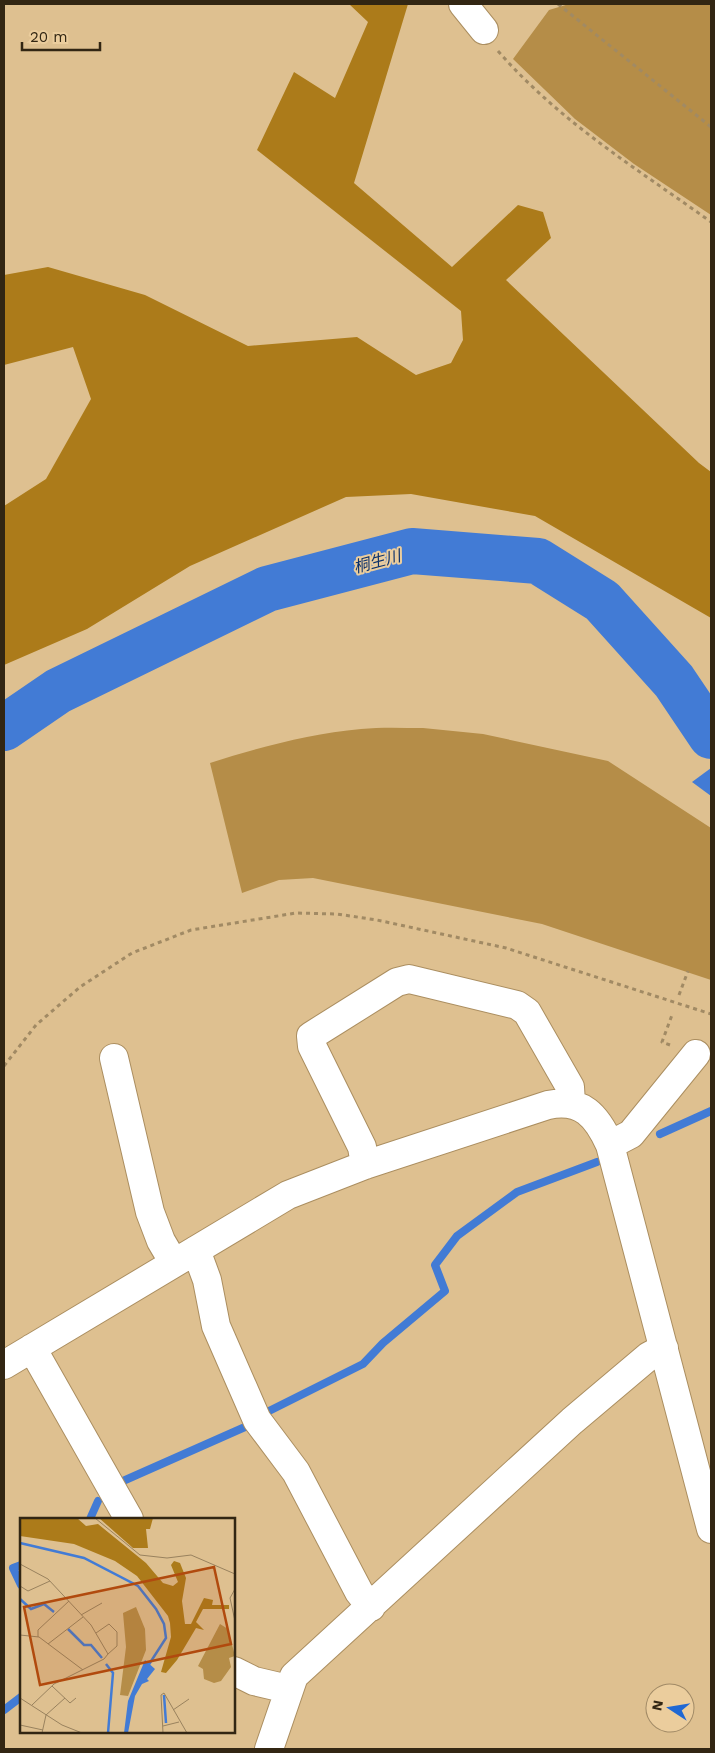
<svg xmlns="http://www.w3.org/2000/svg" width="715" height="1753" viewBox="0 0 715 1753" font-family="'Work Sans','Noto Sans JP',sans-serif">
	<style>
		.green { fill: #b58d48 }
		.forest { fill: #ac7b1a }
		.water { fill: #427bd5 }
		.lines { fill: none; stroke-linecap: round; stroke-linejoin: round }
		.stream { stroke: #427bd5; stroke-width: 8 }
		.river { stroke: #427bd5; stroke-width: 46 }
		.minor-casing { stroke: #ab8e60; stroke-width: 30 }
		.path { stroke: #a18a64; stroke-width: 3; stroke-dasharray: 4 4; stroke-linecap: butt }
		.minor { stroke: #fff; stroke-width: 28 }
		.labels { text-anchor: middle; stroke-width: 4; stroke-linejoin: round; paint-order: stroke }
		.water-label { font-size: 16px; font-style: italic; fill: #0d326c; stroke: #ebcd9d }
		.inset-river { fill: none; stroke: #427bd5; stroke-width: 2.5 }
		.inset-road { fill: none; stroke: #99825e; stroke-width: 1 }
		.view { fill: #b14a0e; fill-opacity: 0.15; stroke: #b14a0e; stroke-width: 2.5 }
		.inset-edge { fill: none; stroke: #322613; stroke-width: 2.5 }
	</style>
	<rect width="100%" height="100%" fill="#dec090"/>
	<path class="green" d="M569,4h142v211l-77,-51 -59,-45 -62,-60 36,-49z
		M423,728l60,6 125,27 103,67v152l-169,-56 -229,-46 -34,2 -37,13 -32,-130c50,-16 99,-29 151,-34 20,-2 41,-1 62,-1z"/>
	<path class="forest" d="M349,4h59l-54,179 98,84 66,-62 25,7 8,26 -45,42 193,183 12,9v146l-176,-102 -124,-22 -65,3 -156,69 -103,63 -83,36v-159l42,-27 45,-80 -18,-52 -69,18v-90l44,-8 97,28 103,51 109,-9 59,38 35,-12 12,-23 -2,-29 -204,-161 37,-78 41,26 33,-76z"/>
	<path class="water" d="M711,768v28l-19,-14z"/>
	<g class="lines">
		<path class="stream" d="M704,725l7,-5
			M660,1134l51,-23
			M269,1411l94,-47 20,-21 62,-52 -10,-26 22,-29 60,-44 80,-30
			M123,1481l122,-54
			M90,1519l8,-18
			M21,1565l-8,3 8,17
			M4,1710l17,-13"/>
		<path class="river" d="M4,728l54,-37 209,-102 145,-38 126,10 64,40 72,80 37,55"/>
		<defs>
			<path id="minor" d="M463,4l21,26
				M114,1058l36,154 11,29 13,22
				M610,1145l21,-11 65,-80
				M365,1165l-3,-18 -50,-101 -1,-10 86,-54 12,-3 108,26 10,7 43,75 1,16
				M196,1250l11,30 9,46 41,94 39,52 63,120 12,15
				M32,1348l97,171
				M4,1365l284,-170 77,-30 183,-60c34,-7 49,11 62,40l101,384
				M234,1671l20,10 34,8
				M269,1749l25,-73 278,-255 77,-65 15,-8"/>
		</defs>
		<use href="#minor" class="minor-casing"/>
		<path class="path" d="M558,4l153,123
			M498,51c62,71 138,117 213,171
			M679,995l9,-24
			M670,1045l-8,-3 10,-27
			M4,1066l32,-41 44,-38 52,-34 59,-23 105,-17 41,1 40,6 129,28 205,66"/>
		<use href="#minor" class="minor"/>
	</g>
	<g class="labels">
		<g class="water-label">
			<text transform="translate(377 561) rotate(-15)" y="6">桐生川</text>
		</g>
	</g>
	<g transform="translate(20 1518)">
		<rect width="215" height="215" fill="#dec090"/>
		<path d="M116,89l9,22 1,21 -18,46 -8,-1 6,-48 -3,-34zM200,106l8,5 7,27 -6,2 2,9 -10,14 -7,2 -10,-4 -1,-10 -5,-3z" fill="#b58d48"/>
		<path d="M0,0h57l9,8 12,-2 48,39 17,20 10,3 5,-4 -7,-17 3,-4 6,2 6,15 -4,23 3,23h6l13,-26 9,2 -1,5h17v4h-26l-7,13 8,8 -8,-2 -19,32 -11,13 -5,-1 10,-35 -1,-14 -2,-7 -31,-40 -22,-15 -41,-17 -54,-8zM79,0h54l-3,11h-4l2,19h-15z" fill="#ac7b1a"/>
		<path d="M125,142l10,9 -8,10 2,2 -7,3 -7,12 -7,37h-4l4,-32z" fill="#427bd5"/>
		<path class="inset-river" d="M0,25l64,15 54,28 18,23 8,15 2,14 -20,31M0,81l11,10 13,-5 10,8M48,111l16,16h7l11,13M86,146l7,9 -5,60M144,177l2,28"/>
		<path class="inset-road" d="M75,0l45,37 27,3 24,-3 44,19M0,46l28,15 43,46 17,29 -4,5 -50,25 -22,21M0,68l8,5 22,-10M215,71l-5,9 5,23M61,97l21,-12M76,115l13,-9 8,8v14l-9,8M0,117l19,2 44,33M18,119v-7l31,-29M28,126l35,-27M32,168l18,17 6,-5M0,180l42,27 20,8M153,192l16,-11M0,207l23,5M143,208l16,-4M22,215l4,-18 19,-17M143,215l-2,-38 3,-2 23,40"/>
		<path class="view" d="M194,49l17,77 -191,41 -16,-78z"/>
		<rect width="215" height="215" class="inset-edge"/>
	</g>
	<rect width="715" height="1753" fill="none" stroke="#322613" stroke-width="10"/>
	<g transform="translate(670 1708) rotate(282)"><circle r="24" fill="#ebcd9d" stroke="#a18a66"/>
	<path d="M0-4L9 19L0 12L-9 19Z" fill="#2068d3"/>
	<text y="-8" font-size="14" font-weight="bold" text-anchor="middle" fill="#322613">N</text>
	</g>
	<path d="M22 42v8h78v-8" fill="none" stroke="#322613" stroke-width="2.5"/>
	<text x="30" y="42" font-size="15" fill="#322613" stroke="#ebcd9d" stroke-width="4" paint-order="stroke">20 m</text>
</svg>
